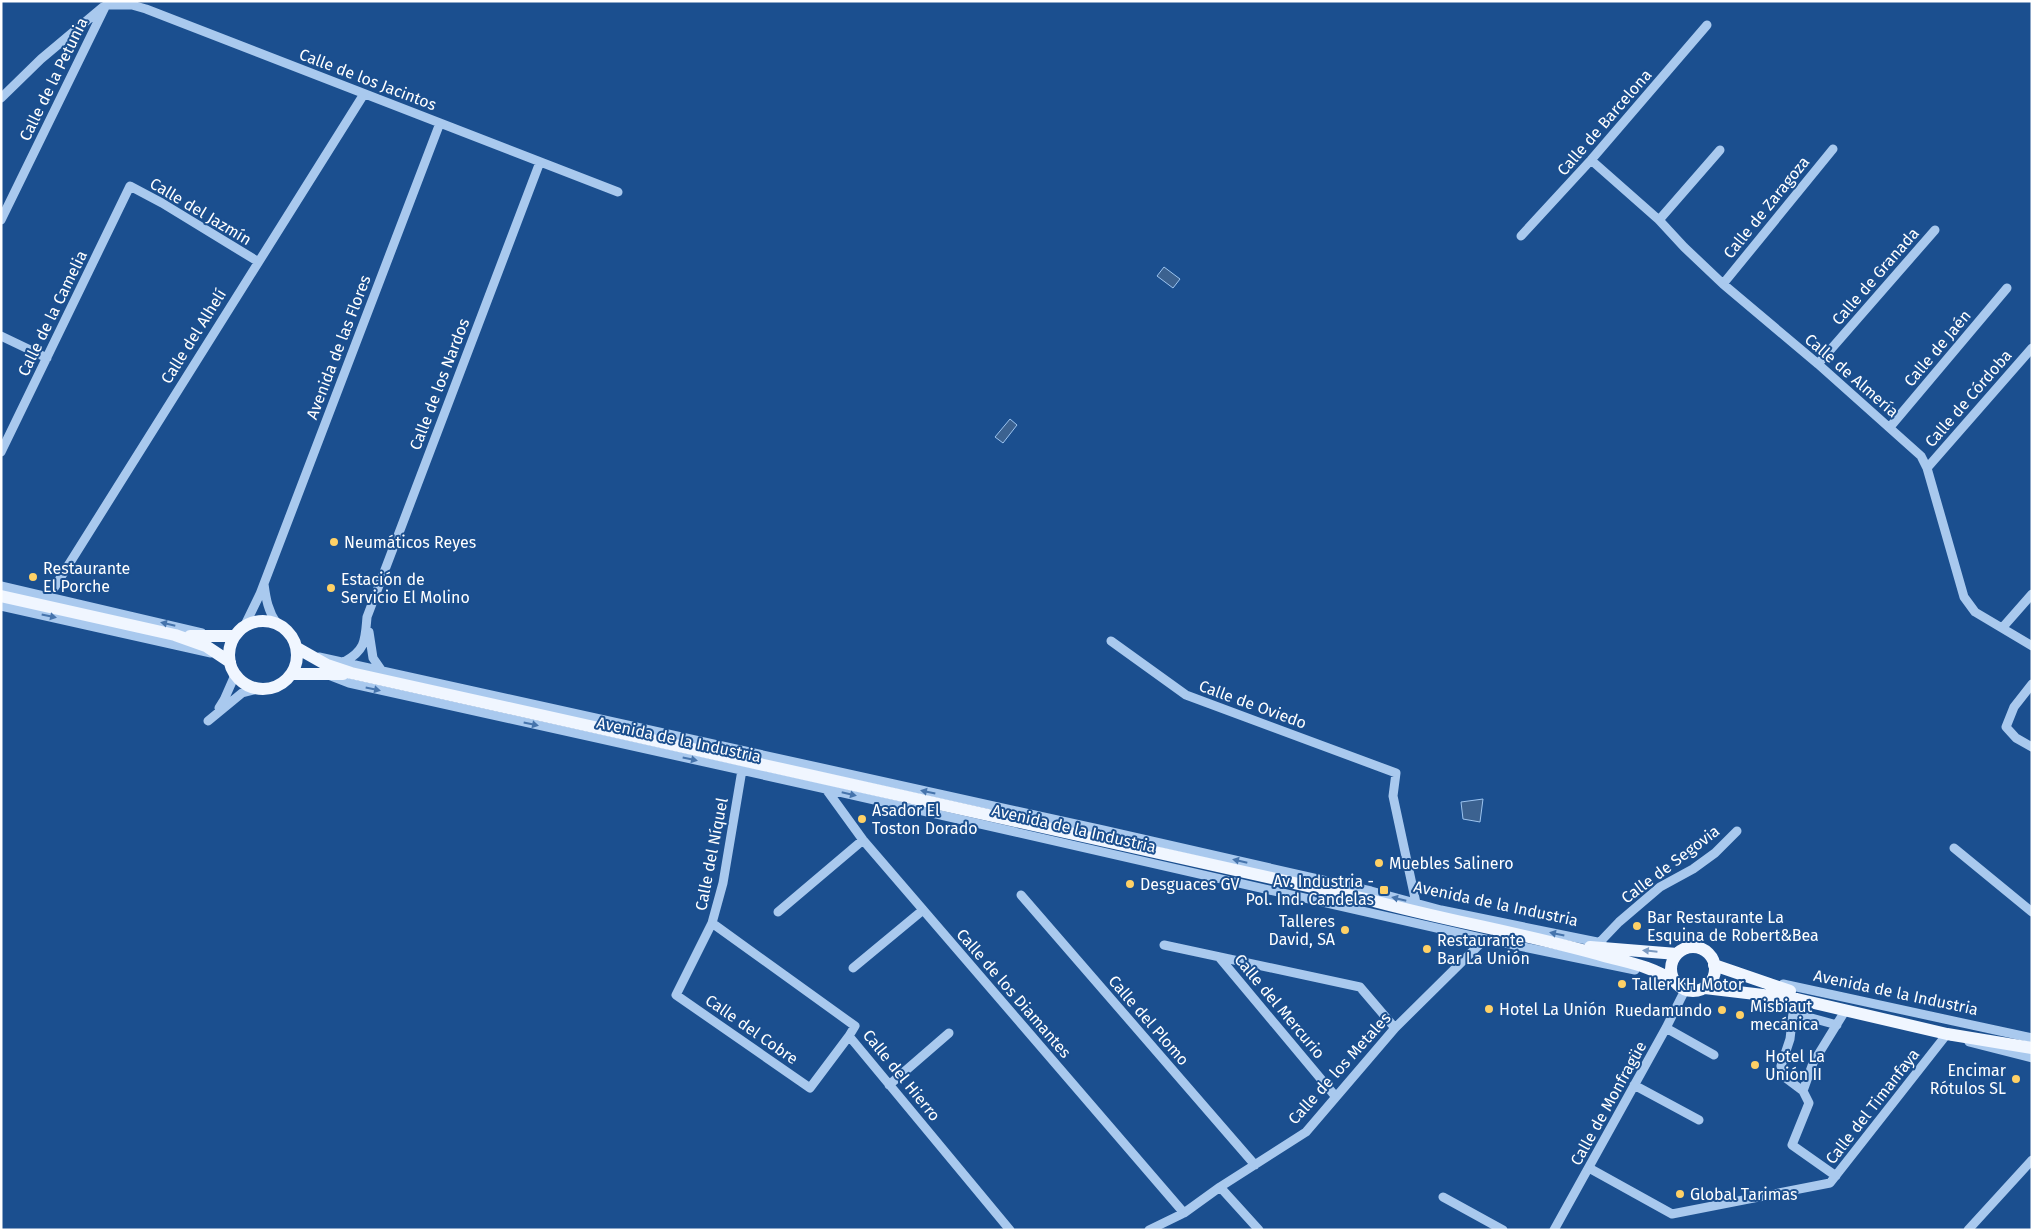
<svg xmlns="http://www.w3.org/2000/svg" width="2033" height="1231" viewBox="0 0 2033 1231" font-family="'Fira Sans',sans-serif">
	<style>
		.water { fill: #3c6290; stroke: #9cc4f0 }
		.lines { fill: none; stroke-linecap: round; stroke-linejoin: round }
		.minor { stroke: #a9c9ee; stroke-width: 9 }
		.major { stroke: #f0f6ff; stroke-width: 12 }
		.oneway { fill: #4674ac }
		.oneway2 { fill: #7b9ac1 }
		.poi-dot { fill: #ffd166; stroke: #1b4f8f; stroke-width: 2 }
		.labels { text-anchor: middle; stroke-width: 4; stroke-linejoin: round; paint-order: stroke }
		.street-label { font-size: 16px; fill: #fff; stroke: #1b4f8f }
		.poi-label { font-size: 16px; fill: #fff; stroke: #1b4f8f; text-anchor: start }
	</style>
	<rect width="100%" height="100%" fill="#1b4f8f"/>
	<path class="water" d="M1164,267l16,12 -7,9 -16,-12z
		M1010,419l7,6 -14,18 -8,-6z
		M1483,799l-3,23 -17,-3 -2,-17z"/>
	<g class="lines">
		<path class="minor" d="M106,5h26l14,4 472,183
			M1,98l40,-39 62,-52
			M1591,160l68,60 25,27 39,37 95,80 103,92 6,12 37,129 11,15 57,34
			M1,220l105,-215
			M1659,220l61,-70
			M1521,236l70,-76 116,-135
			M1723,284l110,-135
			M1,336l46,22
			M1818,364l117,-134
			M1890,427l117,-139
			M1,452l129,-266 32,17 95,58
			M1927,468l105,-120
			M264,584c2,15 4,27 13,40
			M1,586l201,47
			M49,596l315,-502
			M1,606l210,47
			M244,627l16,-33 180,-471
			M2003,627l29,-33
			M369,632l4,26 9,13
			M1111,641l75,54 210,78 -3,23 23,107
			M319,657l784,173 268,61 70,19 161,33
			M344,662c22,-12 21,-22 23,-45l173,-455
			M331,676l18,7 477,106 659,150 150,31
			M2032,684l-18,23 -8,20 10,11 16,9
			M219,708l5,-8 11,-25
			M208,721l34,-28 15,-4
			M742,770l-19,113 -11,40 -36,72 134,93 39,-52
			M826,789l37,51 321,373
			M1954,848l78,64
			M1021,895l234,270
			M778,912l85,-72
			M712,923l143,103 -6,10 161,194
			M1599,943l20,-21 41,-35 33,-18 22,-16 22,-22
			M1164,945l196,42 35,41
			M1219,957l117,140
			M853,968l70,-58
			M1783,984l249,54
			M1787,997l6,16 -3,26 -9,27 6,13 16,12
			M1793,1013l44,12
			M1666,1028l48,27
			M1969,1042l63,16
			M889,1085l60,-52
			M1634,1085l65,35
			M1589,1168l83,46 158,-31 117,-149 5,2
			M1836,1176l-44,-31 17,-42 -6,-12 10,-28 32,-52
			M1220,1187l39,43
			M1443,1197l60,33
			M1149,1230l35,-17 36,-26 86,-55 89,-104 90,-89
			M1554,1230l112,-202 19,-38
			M1968,1230l64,-70"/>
		<path class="major" d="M1,596l174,39 31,11 24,16
			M229 655a34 34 0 1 1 68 0a34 34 0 1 1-68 0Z
			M190,636h44
			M297,648l30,17 24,8 1019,227c77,21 157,34 234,56 26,7 47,10 71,26
			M292,674h51
			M1590,947l87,7
			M1671 969a22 22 0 1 1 44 0a22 22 0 1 1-44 0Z
			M1714,965l76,26
			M1705,988l92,11 150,35 85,14"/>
	</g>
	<defs><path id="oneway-solid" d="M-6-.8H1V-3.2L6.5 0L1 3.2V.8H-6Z" transform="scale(1.25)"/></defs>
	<g class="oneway">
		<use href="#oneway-solid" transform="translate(49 616) rotate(12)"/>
		<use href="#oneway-solid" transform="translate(168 624) rotate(-167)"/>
		<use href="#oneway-solid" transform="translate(373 689) rotate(12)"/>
		<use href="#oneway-solid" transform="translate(531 724) rotate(12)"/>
		<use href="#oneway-solid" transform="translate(690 759) rotate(12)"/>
		<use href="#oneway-solid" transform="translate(928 792) rotate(-168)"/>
		<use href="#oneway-solid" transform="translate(849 794) rotate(13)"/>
		<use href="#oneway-solid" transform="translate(1240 861) rotate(-167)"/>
		<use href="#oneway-solid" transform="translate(1399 899) rotate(-166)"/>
		<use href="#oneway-solid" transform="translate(1557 934) rotate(-168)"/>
	</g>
	<use class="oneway2" href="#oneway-solid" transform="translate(1650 951) rotate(-174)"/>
	<g class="poi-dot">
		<circle cx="334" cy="542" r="5"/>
		<circle cx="33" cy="577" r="5"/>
		<circle cx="331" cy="588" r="5"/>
		<circle cx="862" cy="819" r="5"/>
		<circle cx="1379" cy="863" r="5"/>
		<circle cx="1130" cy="884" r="5"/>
		<rect x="1379" y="885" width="10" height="10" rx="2.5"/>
		<circle cx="1637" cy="926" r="5"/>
		<circle cx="1345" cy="930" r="5"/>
		<circle cx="1427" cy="949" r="5"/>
		<circle cx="1622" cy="984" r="5"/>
		<circle cx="1489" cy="1009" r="5"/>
		<circle cx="1722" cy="1010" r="5"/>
		<circle cx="1740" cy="1015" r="5"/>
		<circle cx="1755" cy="1065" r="5"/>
		<circle cx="2016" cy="1079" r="5"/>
		<circle cx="1680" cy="1194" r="5"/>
	</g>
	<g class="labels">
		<g class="street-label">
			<text transform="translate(53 79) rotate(-64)" y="6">Calle de la Petunia</text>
			<text transform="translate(368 79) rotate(21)" y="6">Calle de los Jacintos</text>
			<text transform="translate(1604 122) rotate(-49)" y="6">Calle de Barcelona</text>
			<text transform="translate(1766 207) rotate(-51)" y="6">Calle de Zaragoza</text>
			<text transform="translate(201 211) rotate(31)" y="6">Calle del Jazmín</text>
			<text transform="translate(1875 276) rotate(-49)" y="6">Calle de Granada</text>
			<text transform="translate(52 313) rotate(-64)" y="6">Calle de la Camelia</text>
			<text transform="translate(193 336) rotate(-58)" y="6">Calle del Alhelí</text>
			<text transform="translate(338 347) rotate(-69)" y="6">Avenida de las Flores</text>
			<text transform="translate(1937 348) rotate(-50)" y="6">Calle de Jaén</text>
			<text transform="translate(1852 375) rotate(41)" y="6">Calle de Almería</text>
			<text transform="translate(439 384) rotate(-69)" y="6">Calle de los Nardos</text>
			<text transform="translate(1968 398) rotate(-49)" y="6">Calle de Córdoba</text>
			<text transform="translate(1253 704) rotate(20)" y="6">Calle de Oviedo</text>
			<text transform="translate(679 739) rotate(12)" y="6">Avenida de la Industria</text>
			<text transform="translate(1074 828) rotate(13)" y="6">Avenida de la Industria</text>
			<text transform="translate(711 854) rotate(-79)" y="6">Calle del Níquel</text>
			<text transform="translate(1670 864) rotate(-37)" y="6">Calle de Segovia</text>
			<text transform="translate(1496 903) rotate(12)" y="6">Avenida de la Industria</text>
			<text transform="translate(1896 992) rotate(12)" y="6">Avenida de la Industria</text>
			<text transform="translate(1014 993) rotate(49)" y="6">Calle de los Diamantes</text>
			<text transform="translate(1280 1006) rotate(50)" y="6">Calle del Mercurio</text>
			<text transform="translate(1149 1020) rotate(49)" y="6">Calle del Plomo</text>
			<text transform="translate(752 1029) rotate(35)" y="6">Calle del Cobre</text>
			<text transform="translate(1339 1068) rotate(-48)" y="6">Calle de los Metales</text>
			<text transform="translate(902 1075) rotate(51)" y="6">Calle del Hierro</text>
			<text transform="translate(1608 1103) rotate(-61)" y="6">Calle de Monfragüe</text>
			<text transform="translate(1872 1106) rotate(-52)" y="6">Calle del Timanfaya</text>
		</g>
		<g class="poi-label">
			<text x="344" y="548">Neumáticos Reyes</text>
			<text x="43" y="574">Restaurante<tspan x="43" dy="18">El Porche</tspan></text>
			<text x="341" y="585">Estación de<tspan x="341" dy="18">Servicio El Molino</tspan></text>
			<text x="872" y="816">Asador El<tspan x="872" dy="18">Toston Dorado</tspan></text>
			<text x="1389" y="869">Muebles Salinero</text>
			<text x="1374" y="887" text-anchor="end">Av. Industria -<tspan x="1374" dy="18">Pol. Ind. Candelas</tspan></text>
			<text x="1140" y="890">Desguaces GV</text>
			<text x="1647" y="923">Bar Restaurante La<tspan x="1647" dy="18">Esquina de Robert&amp;Bea</tspan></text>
			<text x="1335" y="927" text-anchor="end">Talleres<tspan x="1335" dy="18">David, SA</tspan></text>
			<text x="1437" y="946">Restaurante<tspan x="1437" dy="18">Bar La Unión</tspan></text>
			<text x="1632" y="990">Taller KH Motor</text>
			<text x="1750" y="1012">Misbiaut<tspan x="1750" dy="18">mecánica</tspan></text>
			<text x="1499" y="1015">Hotel La Unión</text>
			<text x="1712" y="1016" text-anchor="end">Ruedamundo</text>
			<text x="1765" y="1062">Hotel La<tspan x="1765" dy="18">Unión II</tspan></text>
			<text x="2006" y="1076" text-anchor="end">Encimar<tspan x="2006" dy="18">Rótulos SL</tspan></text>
			<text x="1690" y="1200">Global Tarimas</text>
		</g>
	</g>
	<rect width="2033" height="1231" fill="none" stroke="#ffffff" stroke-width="5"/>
</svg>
